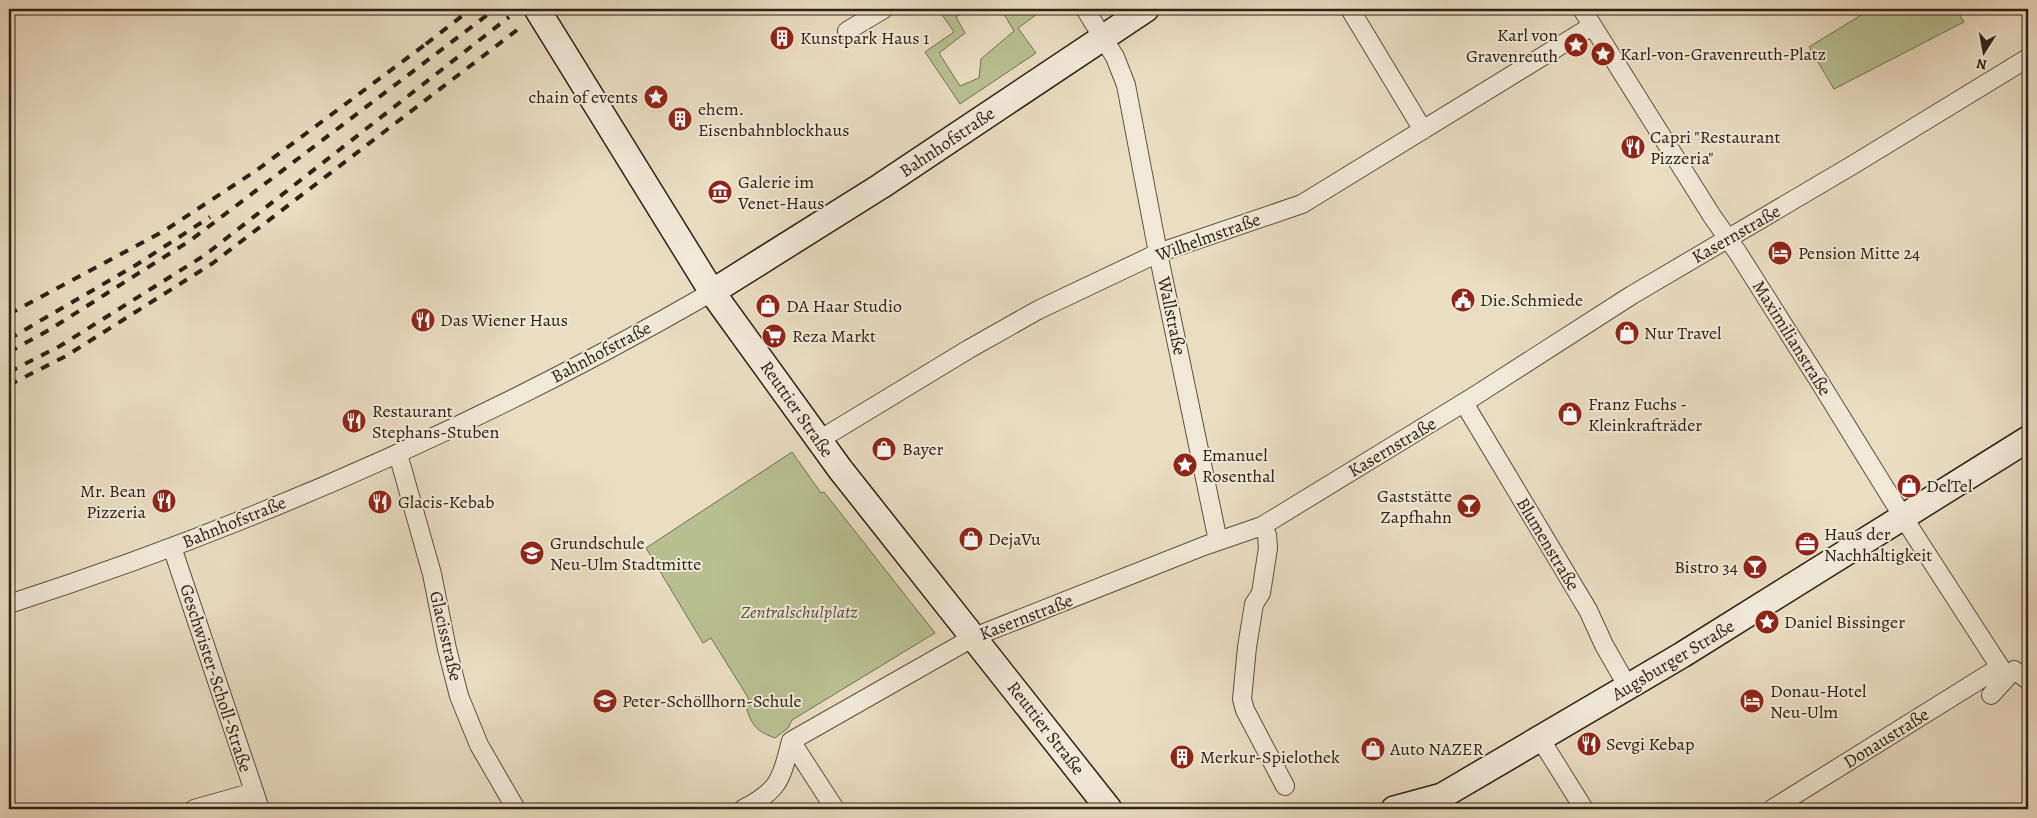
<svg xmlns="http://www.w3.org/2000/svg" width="2037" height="818" viewBox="0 0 2037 818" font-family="Alegreya,serif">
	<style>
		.green { fill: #b8c092; stroke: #727054 }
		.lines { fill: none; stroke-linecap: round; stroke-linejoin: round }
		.street-casing { stroke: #5c5040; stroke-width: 20 }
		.secondary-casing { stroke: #2d2115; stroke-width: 28 }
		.street { stroke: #f1e9d7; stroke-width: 18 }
		.secondary { stroke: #f1e9d7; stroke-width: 25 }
		.rail { stroke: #2d2115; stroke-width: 4; stroke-dasharray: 9 9; stroke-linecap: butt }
		.labels { text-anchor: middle; stroke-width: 4; stroke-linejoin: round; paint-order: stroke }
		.poi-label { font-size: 18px; fill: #2d2115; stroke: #f1e9d7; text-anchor: start }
		.street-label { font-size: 18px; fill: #2d2115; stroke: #f1e9d7 }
		.park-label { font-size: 18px; font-style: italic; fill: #57513a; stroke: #f1e9d7 }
	</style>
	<rect width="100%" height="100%" fill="#eaddc2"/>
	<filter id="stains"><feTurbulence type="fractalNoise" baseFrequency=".004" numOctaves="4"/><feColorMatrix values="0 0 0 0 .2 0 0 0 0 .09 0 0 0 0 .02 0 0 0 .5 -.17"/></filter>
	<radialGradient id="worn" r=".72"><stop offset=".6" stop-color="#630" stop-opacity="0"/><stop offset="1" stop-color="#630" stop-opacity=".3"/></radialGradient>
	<path class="green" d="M938,9h31l-13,8 9,16 -26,20 21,33 19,-8 2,-19 33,-28 -13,-22h43l-26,19 18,25 -76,51 -35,-52 29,-20z
		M1871,9h85l8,13 -130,67 -25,-42z
		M792,452l29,41 3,-1 111,141 -143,87 -4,8 -13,10c-21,-8 -22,-12 -30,-33l4,-6 -38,-61 -8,5 -57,-95z"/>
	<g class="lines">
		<defs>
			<path id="street" d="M1085,9l30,48 11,28 32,168 60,288
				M1350,9l73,121
				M1582,9l130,207 26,37 81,128 84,136 97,150 -228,142
				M847,31l37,-22
				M1464,403l124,207 16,35 24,42
				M819,440l150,-91 69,-39 120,-57 144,-49 290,-178
				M398,454l34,120 15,75 12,47 20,49 37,64
				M1262,526l5,9 1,13 -7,45 -7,11 -7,43 -5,52 3,11 40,76
				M172,547l88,262
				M9,604c244,-79 481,-184 703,-312
				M1991,695l23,-25 14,10
				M1541,740l43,69
				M791,741l44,68
				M194,809l60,-17
				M743,809c37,-19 38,-30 48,-68l183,-104 230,-91 58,-20 211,-129 159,-102 219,-129 177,-108"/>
			<path id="secondary" d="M537,9l175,283 128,177 269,340
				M712,292l169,-106 265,-177
				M1394,809l48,-13
				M1427,809l15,-13 240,-141 346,-216"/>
		</defs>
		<use href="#street" class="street-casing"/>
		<use href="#secondary" class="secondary-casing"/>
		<use href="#street" class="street"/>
		<use href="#secondary" class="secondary"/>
		<path class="rail" d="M426,44l45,-35
			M9,314l155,-83 93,-61 173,-129
			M9,339l127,-74 74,-48
			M9,352l40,-22 142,-90 304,-231
			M9,372l51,-26 145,-91 304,-238
			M9,385l57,-29 147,-93 304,-233"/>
	</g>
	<defs>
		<symbol id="building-disc" viewBox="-11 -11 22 22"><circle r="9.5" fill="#8f2418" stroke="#f1e9d7"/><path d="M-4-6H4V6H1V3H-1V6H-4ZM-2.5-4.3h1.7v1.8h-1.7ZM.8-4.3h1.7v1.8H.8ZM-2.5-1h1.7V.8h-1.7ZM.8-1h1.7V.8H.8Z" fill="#fff"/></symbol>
		<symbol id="sight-disc" viewBox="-11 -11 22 22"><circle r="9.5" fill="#8f2418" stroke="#f1e9d7"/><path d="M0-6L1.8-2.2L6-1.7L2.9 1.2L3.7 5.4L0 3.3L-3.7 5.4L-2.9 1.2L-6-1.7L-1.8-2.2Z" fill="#fff"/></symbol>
		<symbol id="restaurant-disc" viewBox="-11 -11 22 22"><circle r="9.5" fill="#8f2418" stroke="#f1e9d7"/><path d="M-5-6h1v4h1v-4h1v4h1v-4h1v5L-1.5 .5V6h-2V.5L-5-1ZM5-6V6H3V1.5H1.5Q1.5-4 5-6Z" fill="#fff"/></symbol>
		<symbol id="museum-disc" viewBox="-11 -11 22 22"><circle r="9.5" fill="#8f2418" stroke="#f1e9d7"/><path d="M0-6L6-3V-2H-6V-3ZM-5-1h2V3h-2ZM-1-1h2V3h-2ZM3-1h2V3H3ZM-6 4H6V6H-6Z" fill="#fff"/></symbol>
		<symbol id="hotel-disc" viewBox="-11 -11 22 22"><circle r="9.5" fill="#8f2418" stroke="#f1e9d7"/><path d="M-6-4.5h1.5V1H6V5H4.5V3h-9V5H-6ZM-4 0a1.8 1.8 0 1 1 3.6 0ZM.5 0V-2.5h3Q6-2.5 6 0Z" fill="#fff"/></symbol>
		<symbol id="civic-disc" viewBox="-11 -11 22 22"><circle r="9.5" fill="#8f2418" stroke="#f1e9d7"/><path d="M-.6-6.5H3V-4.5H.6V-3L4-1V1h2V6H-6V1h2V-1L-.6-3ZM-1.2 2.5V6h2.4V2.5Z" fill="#fff"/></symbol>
		<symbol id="shop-disc" viewBox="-11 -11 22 22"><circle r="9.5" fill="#8f2418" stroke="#f1e9d7"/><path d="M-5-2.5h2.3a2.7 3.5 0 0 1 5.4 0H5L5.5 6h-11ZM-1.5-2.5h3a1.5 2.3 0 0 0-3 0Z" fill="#fff"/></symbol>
		<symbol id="supermarket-disc" viewBox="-11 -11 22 22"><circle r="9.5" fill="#8f2418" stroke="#f1e9d7"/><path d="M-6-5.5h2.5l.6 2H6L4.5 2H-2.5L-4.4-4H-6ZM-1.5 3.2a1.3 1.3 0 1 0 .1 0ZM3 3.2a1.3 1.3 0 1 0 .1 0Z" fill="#fff"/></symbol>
		<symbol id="bar-disc" viewBox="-11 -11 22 22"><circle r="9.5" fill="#8f2418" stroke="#f1e9d7"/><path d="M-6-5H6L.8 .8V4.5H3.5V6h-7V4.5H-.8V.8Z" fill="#fff"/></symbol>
		<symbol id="office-disc" viewBox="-11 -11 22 22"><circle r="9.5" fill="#8f2418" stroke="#f1e9d7"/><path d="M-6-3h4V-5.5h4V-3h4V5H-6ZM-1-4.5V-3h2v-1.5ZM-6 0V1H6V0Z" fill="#fff"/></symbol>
		<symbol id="school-disc" viewBox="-11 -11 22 22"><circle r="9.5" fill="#8f2418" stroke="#f1e9d7"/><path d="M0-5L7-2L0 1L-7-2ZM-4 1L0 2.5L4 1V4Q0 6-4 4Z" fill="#fff"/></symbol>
	</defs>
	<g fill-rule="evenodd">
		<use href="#building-disc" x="768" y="24" width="28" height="28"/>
		<use href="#sight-disc" x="1562" y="31" width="28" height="28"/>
		<use href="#sight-disc" x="1589" y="40" width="28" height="28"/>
		<use href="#sight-disc" x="642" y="83" width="28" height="28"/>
		<use href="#building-disc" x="666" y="105" width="28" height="28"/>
		<use href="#restaurant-disc" x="1619" y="133" width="28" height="28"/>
		<use href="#museum-disc" x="706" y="178" width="28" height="28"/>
		<use href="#hotel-disc" x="1766" y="239" width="28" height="28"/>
		<use href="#civic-disc" x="1449" y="286" width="28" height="28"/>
		<use href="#shop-disc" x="754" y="292" width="28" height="28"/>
		<use href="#restaurant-disc" x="409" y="306" width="28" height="28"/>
		<use href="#shop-disc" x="1613" y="319" width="28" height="28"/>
		<use href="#supermarket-disc" x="760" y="322" width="28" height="28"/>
		<use href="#shop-disc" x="1556" y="400" width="28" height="28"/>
		<use href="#restaurant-disc" x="340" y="407" width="28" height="28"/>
		<use href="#shop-disc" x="870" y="435" width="28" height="28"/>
		<use href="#sight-disc" x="1171" y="451" width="28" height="28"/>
		<use href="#shop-disc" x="1895" y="472" width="28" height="28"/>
		<use href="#restaurant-disc" x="150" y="487" width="28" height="28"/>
		<use href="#restaurant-disc" x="366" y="488" width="28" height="28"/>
		<use href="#bar-disc" x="1455" y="492" width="28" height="28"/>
		<use href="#shop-disc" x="957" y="525" width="28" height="28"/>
		<use href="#office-disc" x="1793" y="530" width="28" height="28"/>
		<use href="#school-disc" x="518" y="539" width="28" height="28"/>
		<use href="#bar-disc" x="1741" y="553" width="28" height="28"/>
		<use href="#sight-disc" x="1753" y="608" width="28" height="28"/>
		<use href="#school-disc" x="591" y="687" width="28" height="28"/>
		<use href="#hotel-disc" x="1738" y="687" width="28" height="28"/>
		<use href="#restaurant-disc" x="1575" y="730" width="28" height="28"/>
		<use href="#shop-disc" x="1359" y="735" width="28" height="28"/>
		<use href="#building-disc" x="1168" y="743" width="28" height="28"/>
	</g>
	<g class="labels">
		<g class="poi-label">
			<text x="1558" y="41" text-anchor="end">Karl von<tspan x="1558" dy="21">Gravenreuth</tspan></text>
			<text x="800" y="44">Kunstpark Haus 1</text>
			<text x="1620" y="60">Karl-von-Gravenreuth-Platz</text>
			<text x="638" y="103" text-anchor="end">chain of events</text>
			<text x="698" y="115">ehem.<tspan x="698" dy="21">Eisenbahnblockhaus</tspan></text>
			<text x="1650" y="143">Capri "Restaurant<tspan x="1650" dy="21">Pizzeria"</tspan></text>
			<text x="738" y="188">Galerie im<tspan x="738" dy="21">Venet-Haus</tspan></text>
			<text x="1798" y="259">Pension Mitte 24</text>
			<text x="1480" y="306">Die.Schmiede</text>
			<text x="786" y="312">DA Haar Studio</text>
			<text x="440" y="326">Das Wiener Haus</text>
			<text x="1644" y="339">Nur Travel</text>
			<text x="792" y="342">Reza Markt</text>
			<text x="1588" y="410">Franz Fuchs -<tspan x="1588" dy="21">Kleinkrafträder</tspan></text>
			<text x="372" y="417">Restaurant<tspan x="372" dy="21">Stephans-Stuben</tspan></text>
			<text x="902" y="455">Bayer</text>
			<text x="1202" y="461">Emanuel<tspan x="1202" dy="21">Rosenthal</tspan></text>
			<text x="1926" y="492">DelTel</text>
			<text x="146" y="497" text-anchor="end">Mr. Bean<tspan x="146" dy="21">Pizzeria</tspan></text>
			<text x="1452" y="502" text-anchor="end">Gaststätte<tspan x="1452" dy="21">Zapfhahn</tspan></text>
			<text x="398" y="508">Glacis-Kebab</text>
			<text x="1824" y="540">Haus der<tspan x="1824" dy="21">Nachhaltigkeit</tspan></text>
			<text x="988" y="545">DejaVu</text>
			<text x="550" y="549">Grundschule<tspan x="550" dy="21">Neu-Ulm Stadtmitte</tspan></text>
			<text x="1738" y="573" text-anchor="end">Bistro 34</text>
			<text x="1784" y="628">Daniel Bissinger</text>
			<text x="1770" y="697">Donau-Hotel<tspan x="1770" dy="21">Neu-Ulm</tspan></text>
			<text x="622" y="707">Peter-Schöllhorn-Schule</text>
			<text x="1606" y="750">Sevgi Kebap</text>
			<text x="1390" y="755">Auto NAZER</text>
			<text x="1200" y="763">Merkur-Spielothek</text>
		</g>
		<g class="street-label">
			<text transform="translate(947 142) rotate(-34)" y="6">Bahnhofstraße</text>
			<text transform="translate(1736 234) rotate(-30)" y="6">Kasernstraße</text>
			<text transform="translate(1208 237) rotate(-20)" y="6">Wilhelmstraße</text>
			<text transform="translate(1172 316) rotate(78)" y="6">Wallstraße</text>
			<text transform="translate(1792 338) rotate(58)" y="6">Maximilianstraße</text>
			<text transform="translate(601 352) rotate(-28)" y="6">Bahnhofstraße</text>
			<text transform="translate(797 409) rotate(55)" y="6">Reuttier Straße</text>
			<text transform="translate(1392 447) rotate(-31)" y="6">Kasernstraße</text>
			<text transform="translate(234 522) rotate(-22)" y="6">Bahnhofstraße</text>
			<text transform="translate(1548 544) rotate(59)" y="6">Blumenstraße</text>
			<text transform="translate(1026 617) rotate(-21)" y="6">Kasernstraße</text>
			<text transform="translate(446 636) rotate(77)" y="6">Glacisstraße</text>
			<text transform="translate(1673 660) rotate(-31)" y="6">Augsburger Straße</text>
			<text transform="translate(216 678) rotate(72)" y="6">Geschwister-Scholl-Straße</text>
			<text transform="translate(1046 728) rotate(52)" y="6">Reuttier Straße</text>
			<text transform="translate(1886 738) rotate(-32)" y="6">Donaustraße</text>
		</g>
		<g class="park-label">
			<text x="799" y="618">Zentralschulplatz</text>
		</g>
	</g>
	<rect width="2037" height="818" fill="none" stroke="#eaddc2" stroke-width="30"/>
	<rect x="10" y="10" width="2017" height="798" fill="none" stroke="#2d2115" stroke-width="2.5"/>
	<rect x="15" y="15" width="2007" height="788" fill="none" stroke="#2d2115"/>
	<g transform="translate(1984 52) rotate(191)" stroke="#f1e9d7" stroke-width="4" paint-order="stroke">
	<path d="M0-4L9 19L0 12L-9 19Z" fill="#2d2115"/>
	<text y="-8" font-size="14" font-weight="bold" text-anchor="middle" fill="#2d2115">N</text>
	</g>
	<rect width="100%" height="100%" filter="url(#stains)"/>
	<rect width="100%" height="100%" fill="url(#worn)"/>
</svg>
